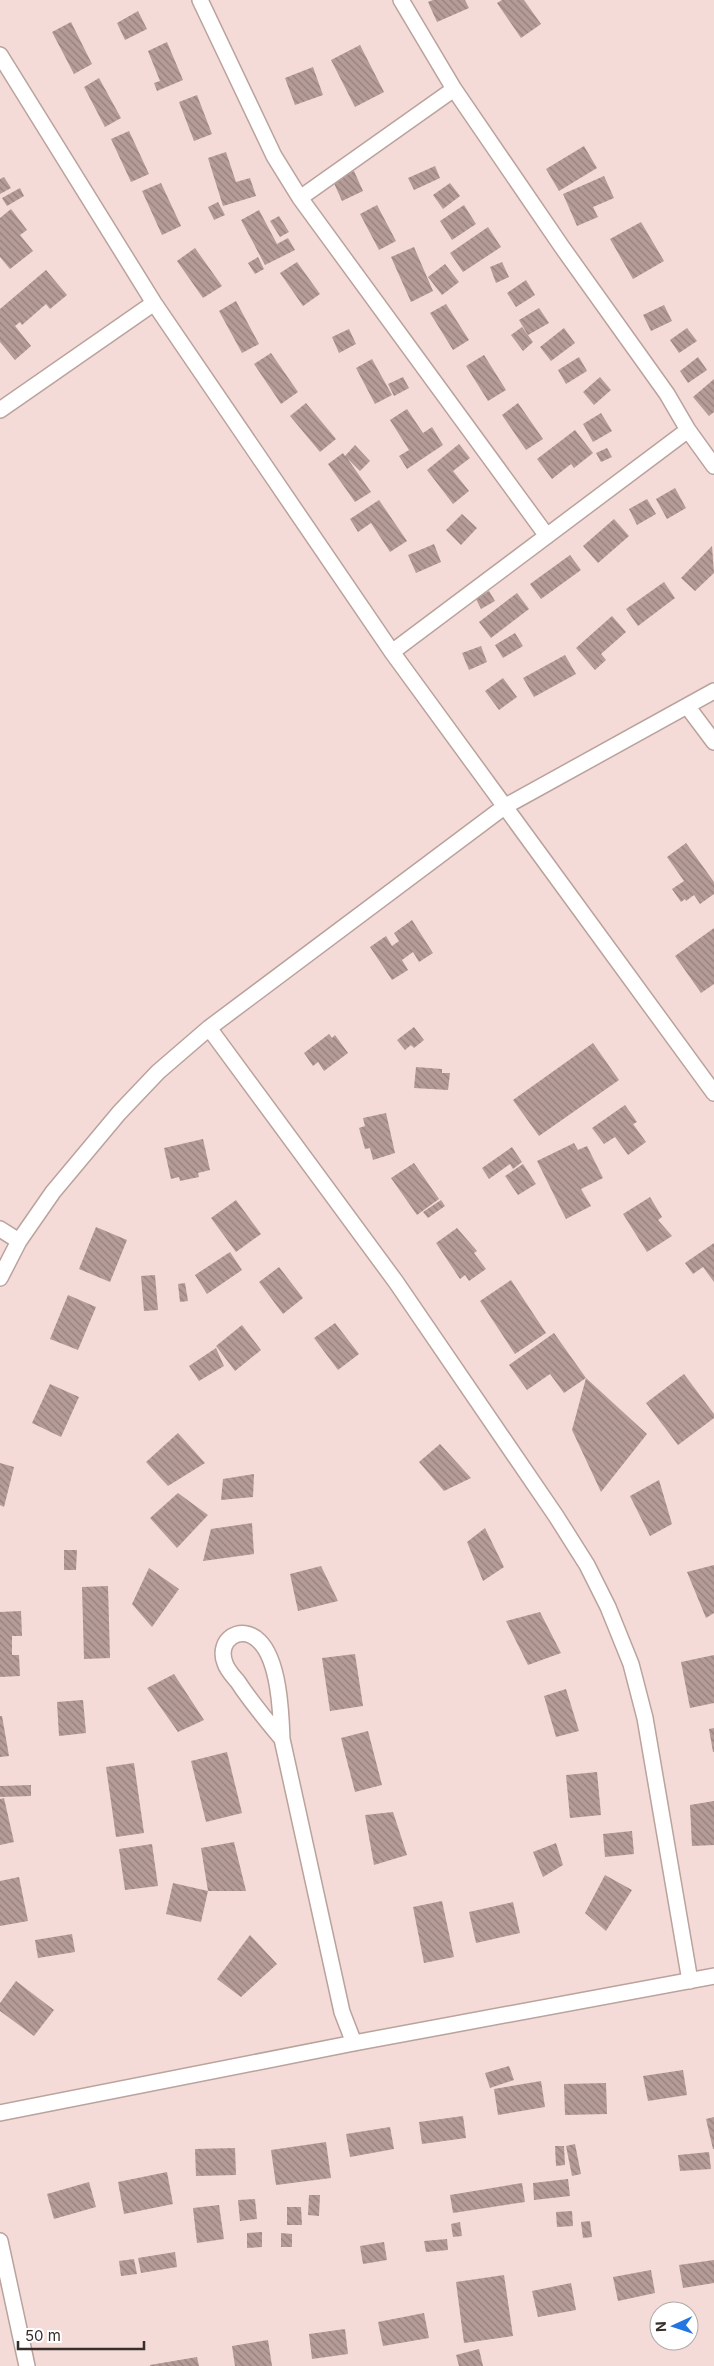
<svg xmlns="http://www.w3.org/2000/svg" width="714" height="2366" viewBox="0 0 714 2366" font-family="Inter,sans-serif">
	<style>
		.building { fill: url(#building-back-hatch) }
		.lines { fill: none; stroke-linecap: round; stroke-linejoin: round }
		.minor-casing { stroke: #baa29d; stroke-width: 18 }
		.minor { stroke: #fff; stroke-width: 15 }
	</style>
	<defs>
		<pattern id="building-back-hatch" width="6" height="6" patternUnits="userSpaceOnUse" patternTransform="scale(1.25)"><rect width="6" height="6" fill="#b59c98"/><path d="M-1 5l2 2M0 0l6 6M5-1l2 2" fill="none" stroke="#94807c"/></pattern>
	</defs>
	<rect width="100%" height="100%" fill="#f5dbd7"/>
	<path class="building" d="M433,0h32l4,8 -32,14 -9,-20z
		M502,0h22l17,24 -20,14 -24,-35z
		M138,11l9,18 -22,11 -8,-17z
		M71,22l21,42 -18,10 -22,-42z
		M167,42l16,38 -26,11 -3,-8 6,-2 -12,-30z
		M360,45l24,47 -29,15 -24,-47z
		M313,67l10,28 -28,10 -10,-27z
		M99,78l22,40 -16,9 -21,-40z
		M197,95l15,39 -18,7 -15,-39z
		M129,131l20,43 -18,8 -20,-43z
		M584,146l13,22 -38,23 -13,-22z
		M226,152l10,30 14,-4 6,18 -33,10 -15,-48z
		M435,166l5,12 -26,12 -6,-12z
		M354,171l9,20 -21,10 -9,-20z
		M604,176l10,22 -21,9 5,10 -21,9 -14,-32z
		M4,177l7,11 -11,6v-15z
		M161,183l20,43 -19,9 -20,-44z
		M450,183l10,13 -17,13 -10,-14z
		M20,188l4,8 -17,10 -5,-8z
		M218,202l7,13 -11,5 -6,-13z
		M377,205l19,36 -17,9 -19,-36z
		M464,205l12,19 -24,16 -12,-19z
		M11,209l16,21 -7,5 13,16 -23,18 -10,-12v-39z
		M259,210l18,34 11,-6 7,12 -30,15 -24,-45z
		M279,216l10,16 -9,5 -10,-16z
		M641,222l23,39 -31,18 -23,-40z
		M488,227l13,20 -38,25 -13,-19z
		M414,247l19,44 -22,11 -20,-45z
		M195,248l27,38 -19,12 -26,-37z
		M258,257l6,12 -9,5 -7,-11z
		M297,262l23,32 -17,12 -23,-33z
		M502,262l7,15 -13,6 -6,-16z
		M445,264l14,18 -17,13 -14,-18z
		M46,270l21,25 -17,14 -4,-5 -24,21 -2,-3 -5,4 16,20 -16,14 -15,-18v-33z
		M526,280l9,15 -19,12 -9,-14z
		M236,301l23,43 -17,9 -23,-42z
		M446,304l23,36 -16,10 -23,-37z
		M664,305l8,16 -21,10 -8,-16z
		M539,308l10,15 -21,12 -9,-15z
		M522,327l11,15 -10,9 -12,-16z
		M564,328l11,15 -24,18 -11,-14z
		M687,328l10,13 -18,12 -9,-13z
		M349,329l7,15 -17,9 -7,-16z
		M271,353l27,39 -17,12 -27,-40z
		M484,355l22,35 -18,11 -22,-35z
		M579,357l8,14 -21,13 -8,-14z
		M698,357l9,13 -19,13 -8,-12z
		M372,359l20,36 -17,9 -19,-36z
		M403,377l6,11 -15,8 -6,-12z
		M600,377l11,13 -17,15 -11,-13z
		M714,379v33l-5,4 -16,-19z
		M306,403l30,36 -16,13 -30,-36z
		M518,403l25,36 -17,11 -24,-35z
		M407,409l16,24 9,-6 11,18 -36,24 -8,-13 10,-6 -19,-30z
		M601,413l11,18 -19,11 -10,-18z
		M575,430l18,23 -19,15 -3,-4 -19,15 -15,-20z
		M459,444l11,14 -17,13 16,20 -16,13 -26,-34z
		M355,445l15,16 -10,10 -13,-13 24,34 -16,10 -27,-38 15,-11 2,3z
		M607,448l5,9 -11,5 -5,-9z
		M675,488l11,20 -19,11 -11,-20z
		M647,499l9,15 -19,11 -8,-16z
		M379,500l28,41 -17,11 -19,-29 -13,9 -8,-13z
		M462,514l15,14 -16,17 -15,-15z
		M614,519l15,17 -31,27 -15,-17z
		M434,544l7,18 -25,11 -8,-18z
		M712,546l2,27 -19,18 -14,-13z
		M570,555l11,15 -40,29 -11,-15z
		M664,582l11,16 -37,28 -12,-17z
		M489,591l6,10 -14,8 -5,-10z
		M517,593l12,16 -38,29 -12,-16z
		M612,616l14,16 -25,22 5,6 -11,10 -19,-22z
		M515,633l8,13 -20,12 -8,-13z
		M481,646l6,16 -18,8 -7,-17z
		M565,655l11,19 -42,23 -11,-19z
		M503,678l14,19 -18,13 -14,-19z
		M686,843l28,39v12l-14,10 -6,-9 -8,6 -1,-2 -4,3 -9,-13 12,-8 -17,-24z
		M412,920l21,33 -14,9 -6,-10 -11,8 6,10 -16,10 -22,-33 16,-11 6,10 7,-5 -5,-8z
		M714,928v56l-13,9 -26,-37z
		M414,1027l10,13 -10,8 -3,-3 -6,5 -8,-10z
		M329,1034l3,4 3,-3 13,18 -24,18 -6,-9 -5,4 -9,-13z
		M593,1043l26,37 -80,56 -26,-36z
		M416,1067l26,2v4h8l-2,17 -34,-2z
		M625,1105l12,17 -4,2 13,18 -18,13 -13,-18 -11,7 -12,-16z
		M386,1113l9,40 -22,7 -3,-12 -5,1 -6,-21 6,-2 -2,-8z
		M203,1139l7,31 -12,3 1,4 -19,4 -1,-4 -8,2 -7,-31z
		M574,1143l4,7 9,-4 16,32 -22,11 10,17 -25,13 -29,-58z
		M512,1147l10,15 -9,7 -3,-5 -21,15 -7,-11z
		M414,1163l25,36 -22,16 -26,-37z
		M523,1164l13,20 -18,11 -13,-19z
		M650,1197l12,20 -4,3 14,16 -25,16 -24,-38z
		M236,1200l25,34 -25,18 -25,-34z
		M441,1200l4,6 -17,12 -5,-6z
		M96,1227l31,13 -17,42 -31,-13z
		M457,1228l20,23 -3,2 12,16 -17,12 -4,-6 -5,4 -24,-36z
		M714,1243v39l-11,-15 -10,7 -8,-11z
		M230,1252l12,18 -35,24 -12,-19z
		M279,1267l24,31 -20,16 -24,-32z
		M155,1275l3,35 -14,1 -3,-35z
		M511,1280l35,53 -31,21 -35,-53z
		M185,1283l3,18 -8,1 -2,-18z
		M68,1295l28,12 -18,43 -28,-11z
		M335,1323l24,31 -21,16 -24,-32z
		M242,1325l19,25 -26,21 -19,-25z
		M554,1333l32,45 -22,15 -14,-19 -23,16 -18,-25z
		M216,1348l8,18 -25,15 -10,-15z
		M684,1374l30,40v4l-36,27 -32,-42z
		M586,1378l61,56 -46,58 -29,-62z
		M50,1384l29,13 -18,40 -29,-14z
		M178,1433l27,30 -37,23 -22,-24z
		M440,1444l31,34 -27,13 -25,-29z
		M0,1463l14,4 -10,40 -4,-2z
		M254,1474l-1,23 -32,3 2,-21z
		M659,1480l13,44 -22,12 -20,-40z
		M178,1493l30,22 -31,33 -27,-30z
		M252,1523l2,31 -51,7 8,-32z
		M485,1528l19,39 -21,14 -16,-39z
		M64,1550h13l-1,20h-12z
		M714,1565v48l-8,5 -19,-46z
		M321,1566l17,35 -40,10 -8,-37z
		M149,1568l30,21 -27,38 -20,-23z
		M108,1586l2,72 -26,1 -2,-72z
		M21,1611l1,25h-10v19h7l1,21 -20,1v-65z
		M540,1612l21,41 -33,12 -22,-44z
		M355,1654l8,52 -33,5 -8,-53z
		M714,1655v48l-24,5 -9,-46z
		M174,1674l30,46 -26,12 -31,-44z
		M566,1689l13,42 -23,6 -12,-41z
		M83,1700l3,33 -27,3 -2,-34z
		M0,1716h2l7,40 -9,1z
		M714,1728v24h-1l-4,-23z
		M368,1731l14,54 -27,7 -14,-54z
		M227,1752l15,61 -36,9 -15,-61z
		M134,1763l10,70 -28,4 -10,-70z
		M597,1772l4,43 -31,3 -4,-43z
		M31,1785v11l-31,1v-11z
		M4,1798l10,44 -14,3v-46z
		M714,1801v44l-22,1 -2,-41z
		M393,1812l14,43 -33,10 -9,-50z
		M632,1831l2,23 -29,3 -2,-23z
		M234,1842l12,49h-38l-7,-43z
		M556,1843l7,22 -20,12 -10,-25z
		M152,1844l6,42 -33,4 -6,-41z
		M605,1875l27,15 -26,41 -21,-18z
		M19,1877l9,44 -28,5v-45z
		M173,1883l35,8 -7,31 -35,-8z
		M442,1901l12,56 -30,6 -11,-56z
		M513,1902l7,31 -44,10 -7,-31z
		M72,1934l3,18 -37,6 -3,-18z
		M250,1935l27,29 -36,33 -24,-18z
		M16,1981l38,29 -20,26 -34,-25v-8z
		M509,2066l5,14 -24,8 -5,-15z
		M683,2070l4,25 -39,6 -5,-25z
		M541,2081l4,26 -47,8 -4,-26z
		M606,2083l1,31 -42,1 -1,-31z
		M463,2116l3,22 -44,6 -3,-22z
		M714,2117v32h-1l-7,-30z
		M390,2127l4,22 -44,8 -4,-23z
		M326,2142l5,36 -55,7 -5,-35z
		M575,2144l6,30 -9,2 -6,-30z
		M555,2146h9l1,19 -9,1z
		M235,2148l1,27 -40,1 -1,-27z
		M709,2152l2,17 -31,2 -2,-16z
		M167,2172l6,32 -49,10 -6,-32z
		M568,2179l2,17 -36,4 -1,-17z
		M89,2182l7,25 -42,12 -7,-25z
		M522,2183l3,19 -72,11 -3,-18z
		M309,2195h11l-1,21 -11,-1z
		M255,2199l2,20 -17,2 -2,-21z
		M219,2205l5,34 -27,4 -4,-35z
		M287,2207h14l1,18h-15z
		M572,2211l1,15 -16,1 -1,-15z
		M590,2221l2,16 -9,1 -2,-16z
		M460,2222l2,14 -9,1 -2,-13z
		M262,2232v15l-15,1v-15z
		M281,2233l11,1v13h-11z
		M447,2239l1,11 -22,2 -2,-11z
		M384,2242l3,18 -24,4 -3,-18z
		M175,2252l2,15 -36,6 -3,-15z
		M134,2259l3,15 -16,2 -2,-15z
		M714,2260v23l-31,5 -4,-23z
		M651,2270l4,23 -37,8 -5,-24z
		M504,2275l9,61 -49,7 -8,-61z
		M571,2283l5,27 -38,7 -6,-26z
		M424,2313l5,25 -46,8 -5,-24z
		M345,2329l3,25 -36,5 -3,-25z
		M268,2340l4,26h-37l-3,-20z
		M479,2349l4,17h-24l-3,-11z
		M197,2357l2,9h-49v-1z"/>
	<g class="lines">
		<defs>
			<path id="minor" d="M200,0l74,156 26,42 247,338
				M401,0l53,89 108,158 105,147 21,36 26,36
				M0,55l154,248 238,349 322,441
				M300,198l154,-109
				M0,410l154,-107
				M392,652l296,-222
				M687,706l27,36
				M209,1028l187,254 160,234 31,49 21,42 23,57 14,54 45,263
				M0,1229l19,12
				M0,1278l19,-37 34,-49 66,-79 39,-41 51,-44 295,-221 210,-116
				M282,1739c-15,-18 -31,-37 -44,-57 -5,-6 -11,-12 -13,-19 -9,-23 16,-40 34,-22 20,19 22,71 23,98l60,273 12,31
				M0,2113l354,-70 360,-67
				M0,2241l27,125"/>
		</defs>
		<use href="#minor" class="minor-casing"/>
		<use href="#minor" class="minor"/>
	</g>
	<g transform="translate(674 2326) rotate(267)"><circle r="24" fill="#ffffff" stroke="#afabaa"/>
	<path d="M0-4L9 19L0 12L-9 19Z" fill="#2276e1"/>
	<text y="-8" font-size="14" font-weight="bold" text-anchor="middle" fill="#372d2b">N</text>
	</g>
	<path d="M18 2341v8h126v-8" fill="none" stroke="#372d2b" stroke-width="2.5"/>
	<text x="25" y="2341" font-size="15" fill="#372d2b" stroke="#ffffff" stroke-width="4" paint-order="stroke">50 m</text>
</svg>
